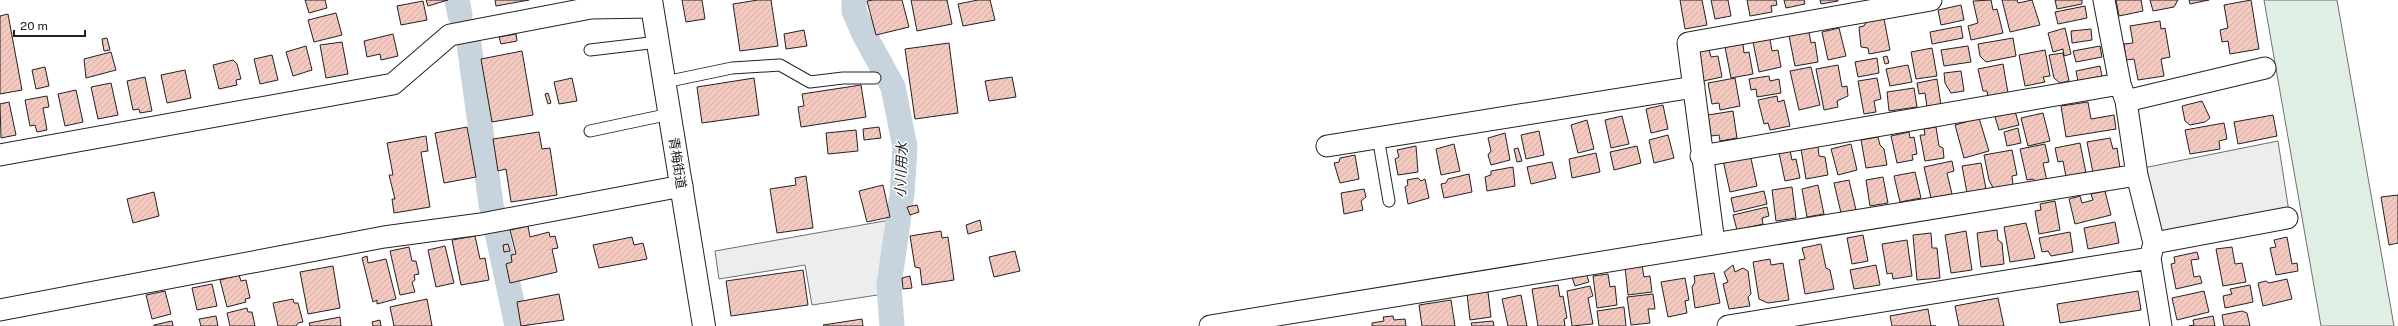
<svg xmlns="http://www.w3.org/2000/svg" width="2398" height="326" viewBox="0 0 2398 326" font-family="'Public Sans','Noto Sans JP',sans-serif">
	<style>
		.park { fill: #e0efe3; stroke: #6f6f6f }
		.parking { fill: #ededed; stroke: #6f6f6f }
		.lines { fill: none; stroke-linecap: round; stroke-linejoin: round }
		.canal { stroke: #c7d3dd; stroke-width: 25 }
		.building { fill: url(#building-hatch); stroke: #222 }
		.service-casing { stroke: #222; stroke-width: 13 }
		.minor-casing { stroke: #222; stroke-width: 23 }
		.primary-casing { stroke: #222; stroke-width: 24 }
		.service { stroke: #fff; stroke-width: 11 }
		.minor { stroke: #fff; stroke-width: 21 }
		.primary { stroke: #fff; stroke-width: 22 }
		.labels { text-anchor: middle; stroke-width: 3; stroke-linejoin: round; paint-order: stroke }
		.street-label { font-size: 13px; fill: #222; stroke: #fff }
		.water-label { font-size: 14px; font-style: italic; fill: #222; stroke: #fff }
	</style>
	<defs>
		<pattern id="building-hatch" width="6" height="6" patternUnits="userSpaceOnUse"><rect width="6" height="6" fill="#f3c9c0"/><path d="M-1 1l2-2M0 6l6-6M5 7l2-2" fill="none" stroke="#d0aca5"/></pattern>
	</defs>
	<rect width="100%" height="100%" fill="#fff"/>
	<path class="park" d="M2264,0h73l57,326h-73z"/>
	<path class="parking" d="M2278,141l11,71 -124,21 -13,-10 -9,-55z
		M890,220l-6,74 -72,11 -7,-40 -86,14 -4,-28z"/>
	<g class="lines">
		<path class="canal" d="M457,0l3,15
			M854,0v11l10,23 29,53 12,60 -3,47 -13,91 3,41
			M469,44l22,160 26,122"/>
	</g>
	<path class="building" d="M305,0h20l2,8 -18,5z
		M426,0h22l-20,6z
		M495,0h34l-33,6z
		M682,0h20l3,19 -19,3z
		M758,0h13l7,46 -38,5 -7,-47z
		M873,0h29l7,27 -33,8 -9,-34z
		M911,0h36l5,24 -35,7z
		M978,0h12l5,20 -32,6 -5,-22z
		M1680,0h22l5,25 -22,4z
		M1711,0h17l3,16 -16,3z
		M1747,0h29l1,5 -6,1 1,6 -22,4z
		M1784,0h20l1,4 -19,4z
		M1820,0h18v1l-17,3z
		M1991,0l2,10 4,-1 6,24 -32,7 -3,-14 10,-3 -5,-22z
		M2002,0h15l1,3 14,-3 8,25 -30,7z
		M2055,0h27v4l-25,5z
		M2116,0h25l2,11 -24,5z
		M2150,0h28l-4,7 -21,4z
		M2189,0h20l-19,4z
		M2251,0l8,49 -29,5 -2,-13 -6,1 -2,-12 8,-2 -4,-23z
		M423,1l4,19 -26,5 -4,-19z
		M1961,5l3,15 -23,5 -3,-15z
		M2085,6l2,12 -29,6 -3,-12z
		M336,13l6,22 -28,7 -6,-22z
		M8,14l14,76 -22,4v-78z
		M1884,19l6,31 -21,4 -1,-6 -7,-1 -2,-20 5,-1 2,-4z
		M2160,21l1,8 4,-1 5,29 -9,2 3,17 -26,4 -4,-21 -8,1 -2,-16 9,-1 -3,-17z
		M1961,26l2,12 -31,6 -2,-12z
		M1839,28l7,28 -18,4 -6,-28z
		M2065,28l6,26 -7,2 -1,-7 -10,3 -5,-19z
		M2091,29l1,11 -20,3 -1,-12z
		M804,30l3,16 -21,3 -2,-15z
		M1809,32l2,11 4,-1 3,20 -23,4 -6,-30z
		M393,34l5,22 -17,4 -1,-6 -13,3 -3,-16z
		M516,34l1,7 -16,3 -2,-7z
		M107,38l3,12 -6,1 -2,-12z
		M2013,38l3,18 -30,6 -6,-6 -2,-12z
		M1770,39l2,12 6,-1 3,17 -22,5 -6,-30z
		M342,42l6,32 -22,4 -6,-33z
		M949,43l9,70 -43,6 -10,-70z
		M1743,44l1,9 5,-1 4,22 -22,4 -6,-31z
		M306,46l6,24 -19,6 -7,-24z
		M1708,46l3,11 7,-1 4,21 -19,4 -6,-33z
		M1968,46l3,16 -27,4 -3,-16z
		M2100,46l2,11 -26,5 -3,-11z
		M1932,48l5,28 -21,3 -5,-27z
		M2045,50l5,26 -7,1 2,5 -20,4 -6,-31z
		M522,51l11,64 -41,7 -11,-63z
		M111,52l5,18 -30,8 -2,-19z
		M2063,53l6,28 -9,2 -6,-5 -5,-23z
		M272,55l6,25 -18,4 -6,-25z
		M1887,56l2,7 -4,1 -2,-7z
		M1877,58l2,15 -21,4 -3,-15z
		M233,60l4,4 4,15 -5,1 1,5 -18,4 -6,-24z
		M2003,64l5,29 -20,4 -1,-6h-4l-5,-22z
		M1838,65l4,22 5,-1 1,10 -11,5 1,6 -14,3 -8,-41z
		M1908,65l4,17 -22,4 -4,-17z
		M2100,66l2,10 -24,5 -2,-10z
		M45,67l4,19 -13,3 -4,-19z
		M1811,67l9,38 -21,5 -9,-39z
		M185,70l6,28 -24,5 -6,-28z
		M1961,71l3,20 -13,2 -6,-10 -1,-10z
		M1769,76l1,5 9,-2 2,14 -24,4 -1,-8 -5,1 -2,-11z
		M145,77l7,34 -12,2 -1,-4 -6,1 -6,-29z
		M1012,77l4,20 -27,4 -4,-20z
		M572,78l5,23 -18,3 -5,-22z
		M754,78l5,37 -57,8 -5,-36z
		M1735,78l5,28 -20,4 -1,-7 -7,1 -4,-21z
		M1877,78l4,21 -7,2 2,11 -12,2 -6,-33z
		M1937,79l4,26 -14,2 -2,-14 -6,1 -2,-11z
		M111,83l7,32 -20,4 -7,-32z
		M861,85l5,32 -65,10 -3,-20 6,-1 -2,-12z
		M1914,88l3,19 -28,4 -2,-19z
		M76,90l7,32 -18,4 -7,-32z
		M548,93l3,10 -3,1 -3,-10z
		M47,96l2,11 -6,1 4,22 -10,2 -2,-7 -5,1 -5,-26z
		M1777,96l1,6 6,-2 6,26 -20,4 -2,-7 -4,1 -6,-24z
		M2202,101l8,17 -5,4 -15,3 -5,-4 -3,-15z
		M9,102l7,33 -15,3 -1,-34z
		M2088,102l3,17 23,-4 2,14 -50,8 -5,-31z
		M1663,105l5,24 -17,4 -5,-24z
		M1733,111l4,27 -17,3 -1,-6 -8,1 -3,-21z
		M2015,111l4,14 -20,5 -4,-13z
		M2043,113l7,28 -22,5 -7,-28z
		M2273,115l4,21 -39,8 -4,-22z
		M1622,116l7,28 -18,4 -6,-28z
		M1979,118l10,33 -25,7 -9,-33z
		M1587,120l7,29 -16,4 -7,-28z
		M2224,123l3,16 -8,2 1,8 -30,5 -5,-24z
		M467,127l9,50 -32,6 -9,-50z
		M879,127l2,11 -17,2 -1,-11z
		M1936,127l3,19 4,2 1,10 -19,3 -5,-26h5l-1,-6z
		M2018,128l3,15 -14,3 -3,-14z
		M856,130l2,21 -30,3 -2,-21z
		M1539,131l5,24 -18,4 -5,-24z
		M539,132l3,17 8,-1 7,47 -46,7 -5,-33 -8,2 -5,-32z
		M1909,132l1,6 4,-1 3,17 -5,1 1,5 -16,3 -6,-27z
		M1505,133l5,27 -19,5 -3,-10 3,-4 -3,-13z
		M1668,135l6,23 -20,5 -5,-23z
		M426,136l2,15 -7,1 9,55 -36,6 -2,-14h3l-6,-24h4l-6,-32z
		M1878,137l2,8 4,4 3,16 -21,3 -5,-28z
		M2110,138l3,11 4,-1 3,20 -27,5 -6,-31z
		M2080,143l6,30 -20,4 -3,-16 -5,1 -3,-14z
		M1454,144l6,27 -19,4 -5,-26z
		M1851,144l6,26 -19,5 -7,-26z
		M2045,144l4,18 -6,1 4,18 -10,2 -4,-4 -6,1 -7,-31z
		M1416,146l2,26 -20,3 -3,-16 4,-2 -2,-7z
		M1637,146l4,17 -27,7 -4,-18z
		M1818,146l1,10 6,1 3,18 -22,4 -5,-30z
		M1518,148l4,13 -5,1 -3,-13z
		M1790,150l2,10 4,-1 4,19 -15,3 -6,-28z
		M2012,150l5,25 -5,1 1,9 -20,3 -4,-8 -5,-25z
		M1596,153l4,19 -28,6 -3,-19z
		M1750,154l7,32 -27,6 -7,-32z
		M1355,155l4,24 -19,4 -6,-20 5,-1 1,-4z
		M1952,161l2,10 -7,2 5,21 -21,4 -7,-31z
		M1552,162l4,16 -25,6 -4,-17z
		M1981,163l5,26 -19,4 -5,-27z
		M1513,167l2,19 -28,5 -2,-14 6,-2v-4z
		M1915,172l6,26 -21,4 -6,-26z
		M1469,174l3,18 -28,6 -3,-14 5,-1 2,-4z
		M806,176l7,52 -36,5 -7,-44 26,-4 -1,-7z
		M1883,177l5,26 -18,3 -4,-26z
		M1418,178l3,3 4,-2 4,19 -21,6 -3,-17 3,-2 -1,-5z
		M1849,180l7,30 -15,3 -7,-30z
		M883,185l7,32 -23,5 -8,-31z
		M1818,185l6,29 -17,3 -5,-28z
		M1792,187l4,31 -20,3 -4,-31z
		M1364,189l2,8 -5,4 2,9 -19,4 -3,-21z
		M1764,191l3,13 -33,8 -3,-14z
		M2105,191l6,24 -36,9 -6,-25 11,-3 2,7 11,-3 -2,-6z
		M154,192l5,24 -26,7 -6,-24z
		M2398,195v48l-9,2 -8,-48z
		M2055,201l5,29 -21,4 -4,-23 6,-1 -1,-6z
		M917,205l2,7 -9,3 -3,-8z
		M1767,207l2,9 -7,2 1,6 -26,6 -4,-15z
		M980,220l2,10 -14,4 -2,-9z
		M2115,222l4,21 -31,6 -4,-21z
		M2026,223l9,35 -25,4 -6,-35z
		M528,226l2,11 19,-5 1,5 5,-1 3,12 -6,1 5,23 -47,11 -4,-19 6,-2 -1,-7 5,-1 -6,-24z
		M1997,230l1,10 4,3 2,21 -23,3 -4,-34z
		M941,231l1,7 6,-1 6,43 -32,5 -2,-17 -5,-1 -5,-31z
		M1966,231l6,39 -21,3 -6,-38z
		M2070,232l3,20 -22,4 -3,-5 -6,1 -3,-14z
		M1931,233l1,15h5l3,30 -23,2 -4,-45z
		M1863,235l5,26 -16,3 -5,-26z
		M475,236l5,23 5,-1 4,22 -28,5 -9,-45z
		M632,237l2,8 9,-2 4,16 -48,9 -6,-23z
		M2287,237l5,27 5,-1 1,8 -22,4 -6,-27 6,-1 -2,-7z
		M1907,240l5,36 -19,3 -1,-6 -5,1 -5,-30z
		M508,244l2,7 -6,1 -1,-7z
		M1821,244l5,24 4,2 4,19 -29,5 -6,-34 6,-1 -3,-11z
		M445,246l9,37 -18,4 -8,-37z
		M409,247l3,14h4l3,13 -5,1 1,5 -3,2 3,10 -15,3 -10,-44z
		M2232,247l3,17 7,-1 4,19 -23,4 -7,-37z
		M1015,251l5,20 -26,6 -5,-20z
		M2197,252l2,7 -8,1 3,17 6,-1 2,7 -26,6 -5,-25 4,-1 -1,-6z
		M367,256l1,7 18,-4 10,40 -19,5v-4l-4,2 -11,-44z
		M1770,259l1,6 12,-2 6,37 -21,3 -9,-4 -6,-37z
		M1642,265l2,12 6,-1 2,16 -24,3 -3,-28z
		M1733,265l2,7 8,-4 5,3 3,23 -3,3 2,9 -21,3 -6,-25 5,-2 -4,-10z
		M1876,265l4,20 -26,4 -4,-19z
		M333,266l7,42 -32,6 -8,-42z
		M803,270l5,35 -77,11 -5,-35z
		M1586,273l3,9 -14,4 -3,-9z
		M1714,273l6,30 -25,5 -3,-21 3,-5 -1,-6z
		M1608,274l2,13 5,-1 2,19 -20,3 -4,-32z
		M239,275l2,6 5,-1 4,18 -5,1 1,3 -19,5 -7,-27z
		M910,276l2,12 -9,1 -1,-11z
		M1685,278l4,22 -4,1 2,12 -19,4 -7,-35z
		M2287,279l5,20 -29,7 -5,-23 8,-2 3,2z
		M212,284l5,22 -20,4 -5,-22z
		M1558,285l2,12 3,-1 4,22 -3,1 1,7h-27l-6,-37z
		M2250,285l3,17 -28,6 -2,-12 9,-2 -2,-5z
		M1590,286l3,10 -5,2 5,26 -21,2 -5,-35z
		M165,291l6,23 -19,5 -6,-24z
		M2138,291l3,19 -81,13 -3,-19z
		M2204,291l5,21 -32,8 -5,-22z
		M1488,292l3,25 -21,3 -3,-26z
		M559,294l5,26 -43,6 -4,-24z
		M1653,294l2,15h-7l2,14 -19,2 -4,-28z
		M1521,295l6,31h-19l-6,-27z
		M1998,298l6,28h-45l-4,-20z
		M293,299l1,4h4l5,19 -5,1 -2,3h-18l-5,-23z
		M427,299l5,27h-38l-4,-19z
		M1451,300l4,26h-33l-3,-21z
		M1624,307l2,19h-27l-2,-15z
		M247,308l1,4h4l3,14h-25l-3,-13z
		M1928,309l3,17h5h-44l-2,-10z
		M2242,311l5,2 3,13h-26l-2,-11z
		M216,316l2,10h-17l-2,-7z
		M1393,316l1,4 11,-1 1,7h-34v-3l12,-2 -1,-4z
		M2213,316l2,10h-26l5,-1 -1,-5z
		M340,317l1,9h-31l-1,-3z
		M862,319l1,7h-39l-1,-1z
		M380,320l1,6h-8l-1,-4z
		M172,321l1,5h-19v-1z
		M1493,321l1,5h-22l-1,-3z"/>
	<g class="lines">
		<defs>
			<path id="service" d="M590,50l68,-8
				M665,82l67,-14 48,-3 30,17 33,-4h32
				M590,131l80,-17
				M1378,137l11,64"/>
			<path id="minor" d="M2104,0l16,84 6,17 11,74 17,68 -4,15 11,68
				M2126,101l139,-33
				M1327,146l367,-59
				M0,155l393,-71 57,-49 141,-27 61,-1
				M1701,156l419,-72
				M1714,243l-26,-200 243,-43
				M2154,243l133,-25
				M0,310l384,-73 97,-13 201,-38
				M1210,326l927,-151
				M1728,326l422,-68"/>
			<path id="primary" d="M651,0l53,326"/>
		</defs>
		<use href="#service" class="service-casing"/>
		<use href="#minor" class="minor-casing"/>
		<use href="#primary" class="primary-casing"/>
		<use href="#service" class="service"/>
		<use href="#minor" class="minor"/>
		<use href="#primary" class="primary"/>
	</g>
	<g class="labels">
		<g class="street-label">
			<text transform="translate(678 163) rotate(81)" y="5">青梅街道</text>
		</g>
		<g class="water-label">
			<text transform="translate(901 170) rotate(-88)" y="5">小川用水</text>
		</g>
	</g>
	<path d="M14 30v6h71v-6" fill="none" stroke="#222222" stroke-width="2"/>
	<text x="20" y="30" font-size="12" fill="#222222" stroke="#ffffff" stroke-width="3" paint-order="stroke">20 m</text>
</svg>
